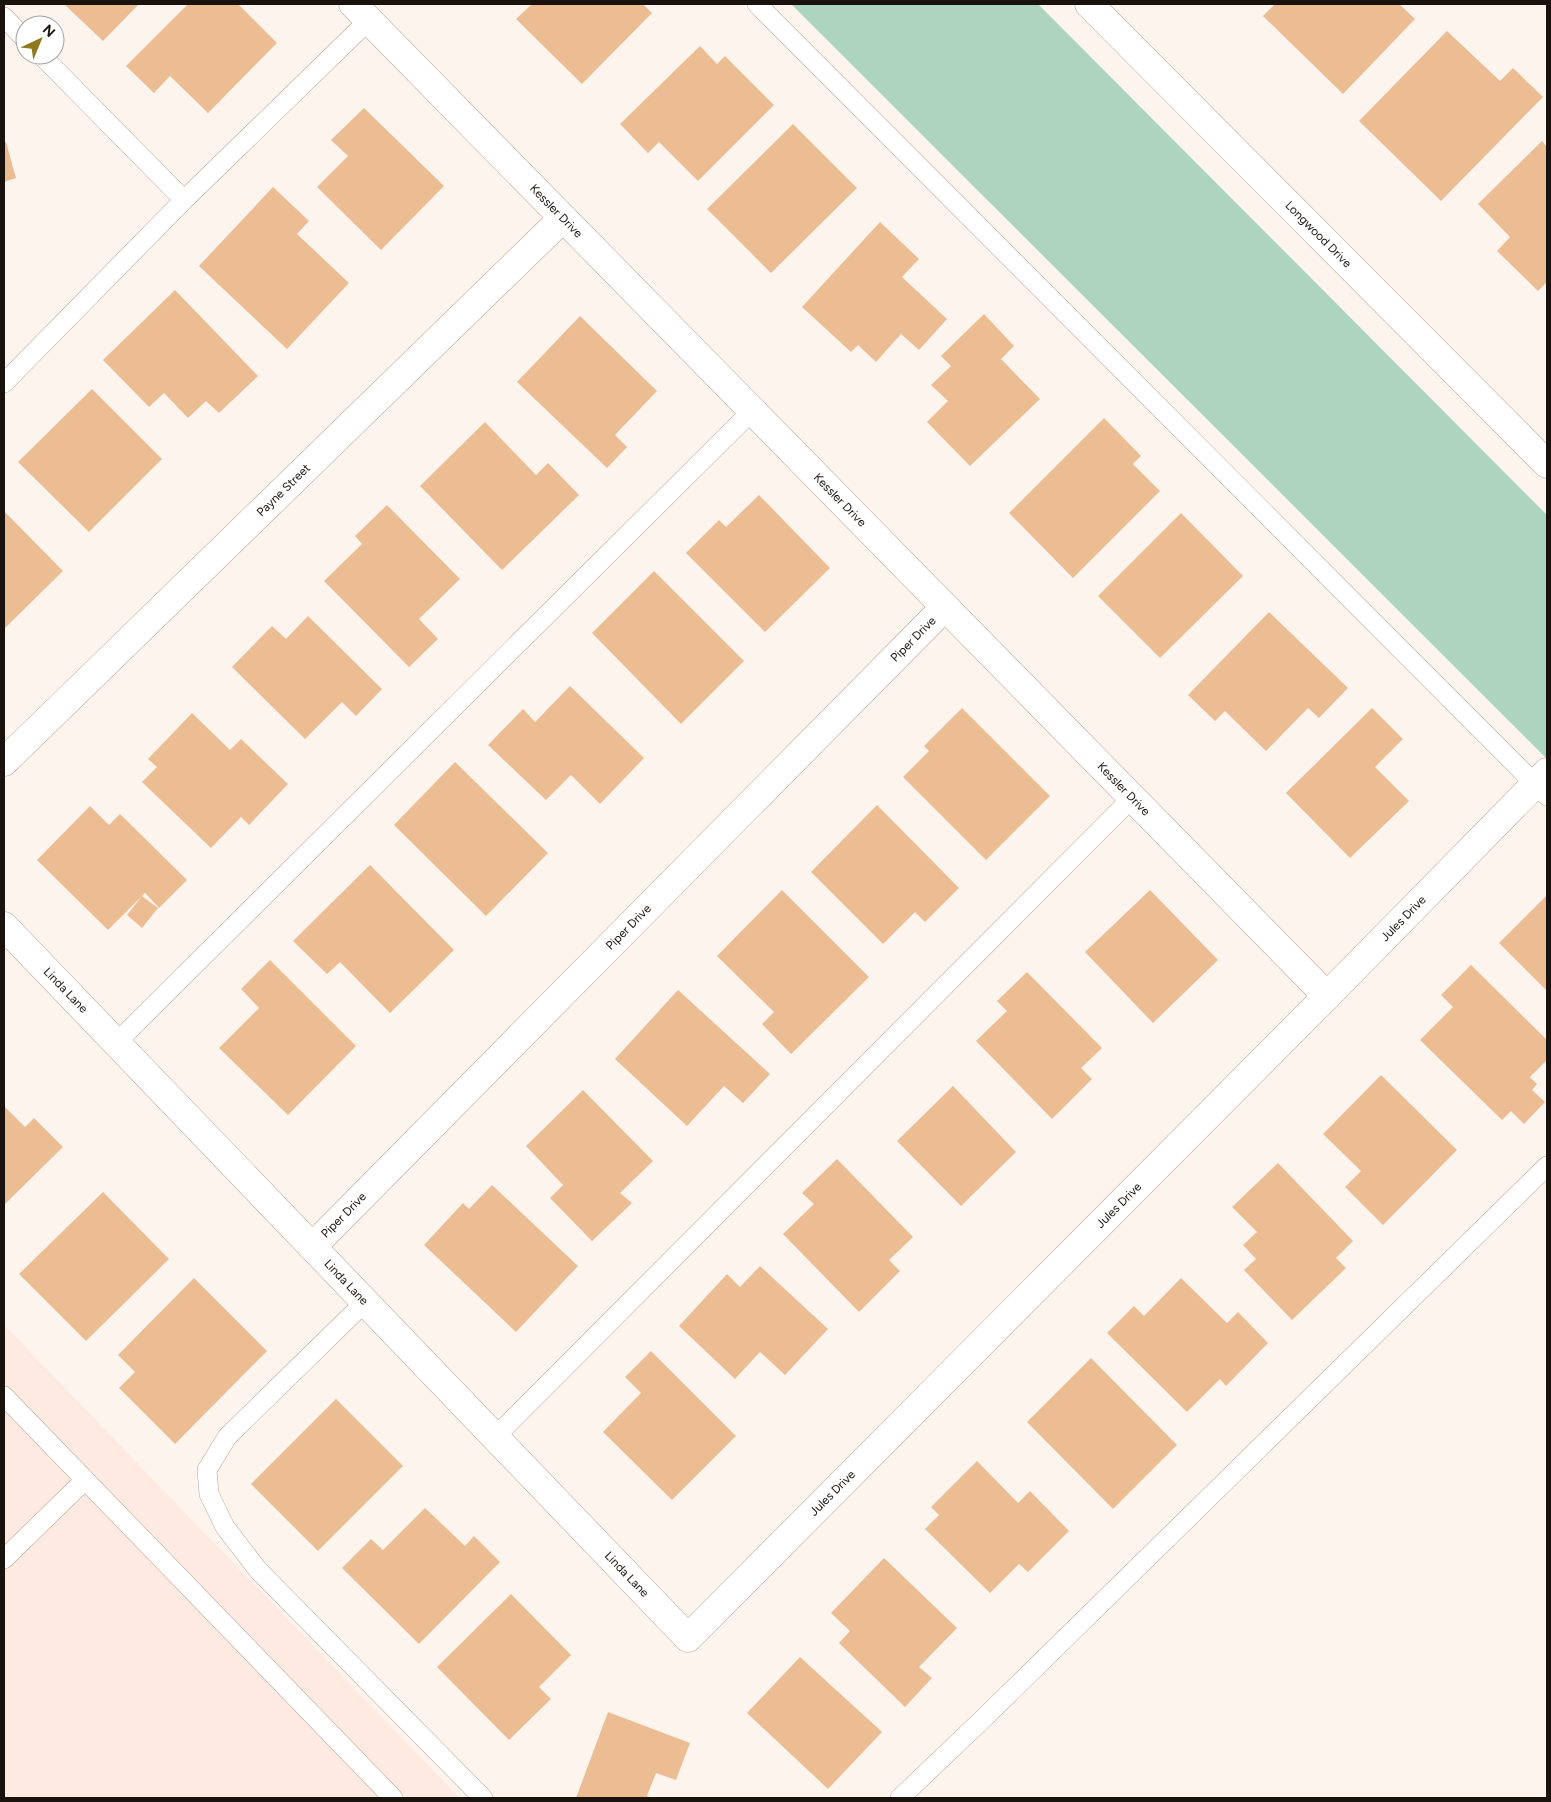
<svg xmlns="http://www.w3.org/2000/svg" width="1551" height="1802" viewBox="0 0 1551 1802" font-family="Figtree,sans-serif">
	<style>
		.built { fill: #feeae0 }
		.green { fill: #acd4bf }
		.building { fill: #ecbd93 }
		.lines { fill: none; stroke-linecap: round; stroke-linejoin: round }
		.lane-casing { stroke: #b9a195; stroke-width: 20 }
		.street-casing { stroke: #b9a195; stroke-width: 29 }
		.secondary-casing { stroke: #b9a195; stroke-width: 29 }
		.lane { stroke: #fff; stroke-width: 19 }
		.street { stroke: #fff; stroke-width: 28 }
		.secondary { stroke: #fff; stroke-width: 28 }
		.labels { text-anchor: middle; stroke-width: 5; stroke-linejoin: round; paint-order: stroke }
		.street-label { font-size: 12px; fill: #1a120d; stroke: #fff }
	</style>
	<rect width="100%" height="100%" fill="#fef4ee"/>
	<path class="built" d="M4,1325l456,473h-456z"/>
	<path class="green" d="M791,4h247l509,511v244z"/>
	<path class="building" d="M64,4h75l-36,37z
		M188,4h50l39,39 -69,70 -38,-37 -16,17 -28,-27z
		M532,4h111l9,9 -70,71 -66,-65z
		M1275,4h124l16,15 -72,75 -80,-78z
		M1447,31l53,50 13,-13 30,29 -102,104 -82,-80z
		M700,46l17,18 8,-8 49,49 -76,76 -39,-39 -11,11 -28,-29z
		M364,108l80,78 -63,64 -64,-63 31,-31 -17,-16z
		M793,124l64,64 -86,85 -64,-64z
		M1542,141l5,6v135l-9,9 -41,-40 13,-14 -32,-33z
		M6,142l10,36 -12,4v-39z
		M273,187l36,34 -12,13 52,49 -62,66 -88,-83z
		M880,222l39,37 -17,18 45,42 -28,31 -18,-16 -25,28 -18,-17 -7,7 -49,-45z
		M175,290l83,86 -39,37 -13,-12 -18,17 -24,-25 -15,14 -46,-47z
		M984,314l30,32 -13,13 39,40 -70,67 -43,-44 21,-21 -17,-16 20,-19 -10,-10z
		M580,316l77,75 -42,44 12,12 -20,21 -90,-86z
		M92,389l70,70 -73,73 -71,-70z
		M1104,418l37,38 -8,8 27,27 -87,87 -64,-65z
		M485,422l51,53 12,-12 31,32 -77,75 -82,-84z
		M759,495l71,73 -65,64 -79,-79 33,-33 7,7z
		M387,505l73,74 -41,40 19,20 -29,28 -85,-86 38,-37 -7,-8z
		M4,511l59,60 -59,58z
		M1181,513l62,63 -83,82 -62,-62z
		M654,571l90,90 -63,63 -89,-91z
		M1269,612l79,76 -29,30 -11,-10 -42,43 -41,-40 -10,10 -27,-26z
		M308,616l74,73 -26,27 -14,-14 -37,37 -73,-72 40,-41 14,13z
		M570,686l74,72 -44,46 -29,-29 -25,25 -58,-55 35,-36 12,13z
		M962,708l88,88 -64,64 -83,-83 26,-26 -5,-5z
		M1372,708l31,31 -28,28 34,34 -59,57 -64,-65z
		M192,713l38,37 11,-11 47,45 -39,41 -8,-8 -30,31 -69,-66 15,-15 -9,-8z
		M455,762l93,91 -62,63 -92,-91z
		M877,805l82,83 -34,34 -10,-10 -32,32 -72,-72z
		M90,806l19,19 11,-11 67,66 -28,28 -14,-15 -37,37 -71,-70z
		M370,865l84,85 -64,63 -50,-51 -13,12 -34,-33z
		M782,890l87,87 -78,77 -29,-30 12,-12 -57,-56z
		M1150,890l68,70 -65,63 -68,-71z
		M1547,895v96l-48,-48z
		M142,896l16,12 -16,20 -15,-13z
		M270,960l86,86 -68,69 -69,-67 40,-40 -18,-19z
		M1471,965l76,75v20l-17,17 7,7 -5,6 13,12 -21,22 -13,-13 -9,9 -82,-80 33,-33 -12,-12z
		M1027,972l75,76 -21,20 11,11 -40,40 -76,-78 31,-30 -10,-10z
		M678,990l92,84 -27,29 -19,-17 -37,40 -72,-67z
		M1381,1075l76,75 -74,75 -38,-38 16,-16 -38,-37z
		M953,1086l63,66 -55,54 -64,-65z
		M583,1090l70,71 -33,32 12,10 -40,38 -42,-43 13,-13 -37,-39z
		M4,1106l21,21 9,-9 29,29 -59,58z
		M837,1159l76,78 -24,23 11,11 -41,41 -76,-78 31,-30 -12,-11z
		M1278,1163l75,78 -17,17 10,10 -54,52 -48,-50 12,-11 -13,-14 14,-13 -25,-25z
		M492,1185l86,81 -62,66 -92,-87 39,-42 6,6z
		M103,1192l66,67 -83,82 -67,-67z
		M760,1266l68,63 -43,46 -25,-23 -25,27 -56,-53 48,-52 13,13z
		M194,1278l73,73 -92,93 -56,-56 16,-16 -17,-17z
		M1181,1278l46,45 11,-11 30,31 -42,43 -6,-7 -33,33 -80,-79 27,-27 10,10z
		M651,1351l85,85 -64,64 -69,-68 38,-39 -16,-16z
		M1091,1358l86,87 -64,64 -86,-87z
		M336,1399l67,67 -85,85 -67,-67z
		M977,1461l41,42 12,-12 39,40 -41,41 -9,-8 -29,29 -65,-64 14,-14 -8,-8z
		M425,1508l40,38 9,-10 26,26 -81,82 -77,-76 29,-29 12,11z
		M884,1558l73,70 -38,39 13,11 -27,29 -66,-64 11,-12 -19,-18z
		M511,1594l60,61 -32,32 12,12 -42,41 -72,-73z
		M800,1657l82,75 -54,57 -81,-76z
		M608,1712l82,31 -14,37 -20,-7 -9,23 5,2h-76z"/>
	<g class="lines">
		<defs>
			<path id="lane" d="M757,4l790,792
				M4,17l21,22
				M41,55l143,145 185,-180
				M4,383l180,-183
				M116,1043l636,-632
				M365,1302l-138,135 -20,33 2,24 16,33 33,43 225,228
				M4,1396l389,402
				M495,1437l637,-639
				M4,1559l81,-79
				M900,1798l86,-82 561,-550"/>
			<g id="street">
				<path id="s1" d="M353,4l974,992"/>
				<path id="s2" d="M4,762l559,-544"/>
				<path id="s3" d="M4,926l684,712 639,-642 220,-224"/>
				<path id="s4" d="M312,1247l633,-640"/>
			</g>
			<g id="secondary">
				<path id="s5" d="M1089,4l458,460"/>
			</g>
		</defs>
		<use href="#lane" class="lane-casing"/>
		<use href="#street" class="street-casing"/>
		<use href="#secondary" class="secondary-casing"/>
		<use href="#lane" class="lane"/>
		<use href="#street" class="street"/>
		<use href="#secondary" class="secondary"/>
	</g>
	<g class="labels">
		<g class="street-label">
			<text dy="4" stroke="none"><textPath href="#s1" startOffset="290">Kessler Drive</textPath></text>
			<text dy="4" stroke="none"><textPath href="#s5" startOffset="325">Longwood Drive</textPath></text>
			<text dy="4" stroke="none"><textPath href="#s2" startOffset="390">Payne Street</textPath></text>
			<text dy="4" stroke="none"><textPath href="#s1" startOffset="695">Kessler Drive</textPath></text>
			<text dy="4" stroke="none"><textPath href="#s4" startOffset="855">Piper Drive</textPath></text>
			<text dy="4" stroke="none"><textPath href="#s1" startOffset="1100">Kessler Drive</textPath></text>
			<text dy="4" stroke="none"><textPath href="#s3" startOffset="2002">Jules Drive</textPath></text>
			<text dy="4" stroke="none"><textPath href="#s4" startOffset="450">Piper Drive</textPath></text>
			<text dy="4" stroke="none"><textPath href="#s3" startOffset="89">Linda Lane</textPath></text>
			<text dy="4" stroke="none"><textPath href="#s3" startOffset="1598">Jules Drive</textPath></text>
			<text dy="4" stroke="none"><textPath href="#s4" startOffset="45">Piper Drive</textPath></text>
			<text dy="4" stroke="none"><textPath href="#s3" startOffset="494">Linda Lane</textPath></text>
			<text dy="4" stroke="none"><textPath href="#s3" startOffset="1192">Jules Drive</textPath></text>
			<text dy="4" stroke="none"><textPath href="#s3" startOffset="899">Linda Lane</textPath></text>
		</g>
	</g>
	<rect width="1551" height="1802" fill="none" stroke="#1a120d" stroke-width="10"/>
	<g transform="translate(40 40) rotate(44)"><circle r="24" fill="#ffffff" stroke="#a3a09e"/>
	<path d="M0-4L9 19L0 12L-9 19Z" fill="#8f781e"/>
	<text y="-8" font-size="14" font-weight="bold" text-anchor="middle" fill="#1a120d">N</text>
	</g>
</svg>
